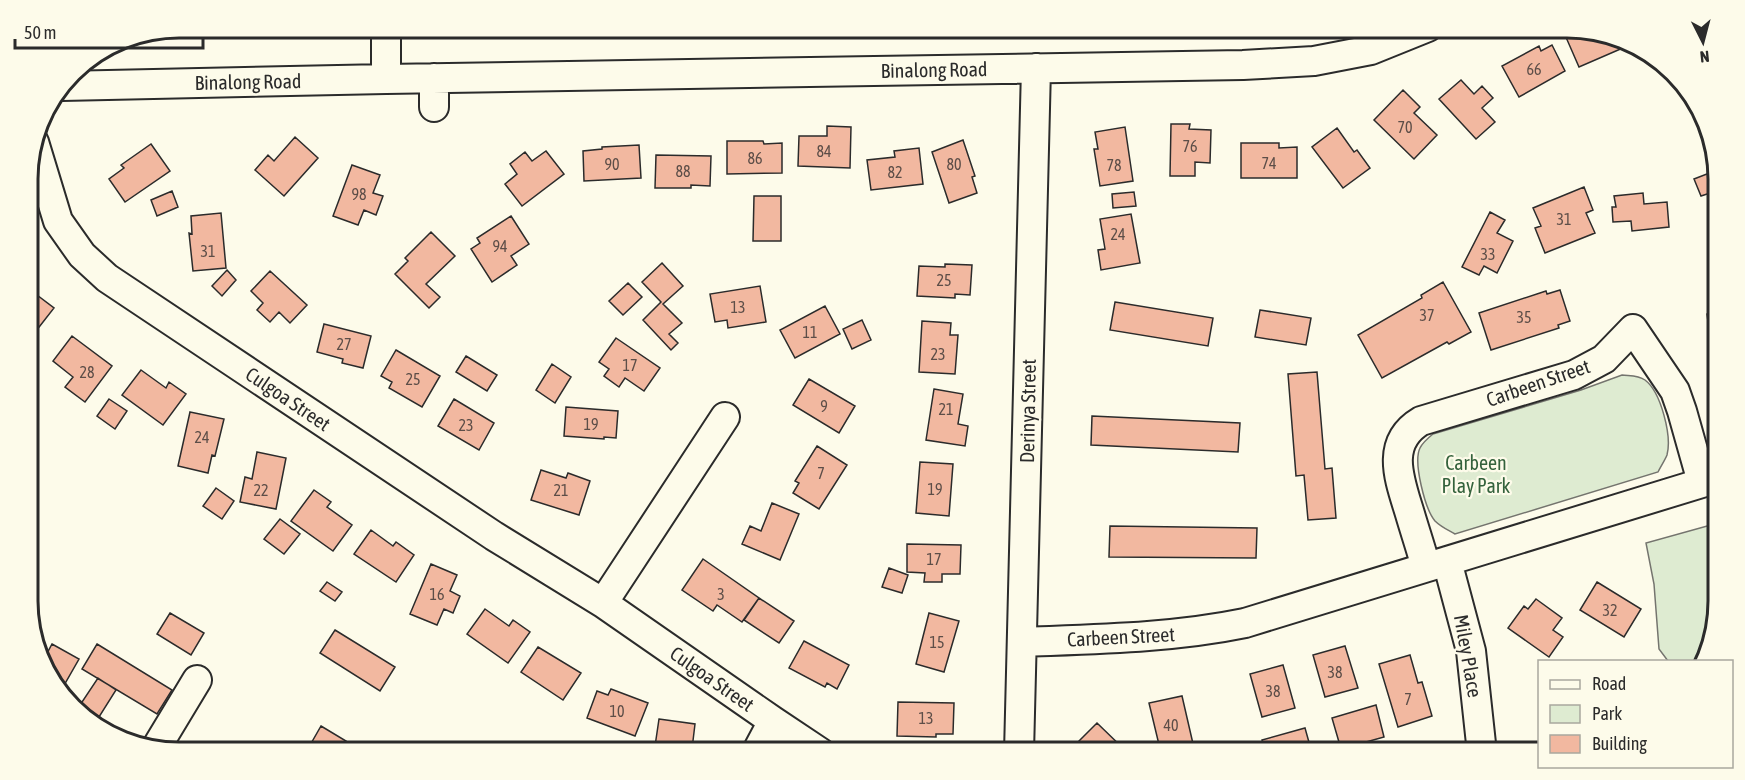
<svg xmlns="http://www.w3.org/2000/svg" width="1745" height="780" viewBox="0 0 1745 780" font-family="'Asap Condensed',sans-serif">
	<style>
		.green { fill: #deebd1; stroke: #74746e; stroke-width: 1.5 }
		.building { fill: #f2b8a0; stroke: #2b2b2b; stroke-width: 1.5 }
		.lines { fill: none; stroke-linecap: round; stroke-linejoin: round }
		.minor-casing { stroke: #2b2b2b; stroke-width: 32 }
		.minor { stroke: #fdfbea; stroke-width: 28 }
		.labels { text-anchor: middle; stroke-width: 4.5; stroke-linejoin: round; paint-order: stroke }
		.number-label { font-size: 16px; fill: #5d4e48 }
		.street-label { font-size: 20px; fill: #2b2b2b; stroke: #fdfbea }
		.park-label { font-size: 20px; fill: #34623c; stroke: #fdfbea }
		.rim { fill: none; stroke: #2b2b2b; stroke-width: 3 }
	</style>
	<rect width="100%" height="100%" fill="#fdfbea"/>
	<path class="green" d="M1622,375c8,1 16,0 23,5 16,12 27,56 22,75 -2,5 -6,11 -9,17l-203,62c-7,-4 -14,-7 -20,-13 -10,-12 -22,-59 -15,-73 3,-6 8,-10 13,-14l148,-44z
		M1718,523v79l-11,57 -2,2h-37l-9,-12 -5,-65 -8,-41z"/>
	<path class="building" d="M1579,29l45,9 8,6 -53,23 -14,-32z
		M1552,45l13,26 -46,26 -17,-31 37,-20 2,5z
		M1461,80l13,14 8,-8 11,12 -11,10 13,14 -19,17 -37,-40z
		M1403,90l17,17 -6,6 23,22 -23,24 -40,-39z
		M1171,124h19l-1,5 22,1 -1,33 -15,-1v14h-25z
		M827,126l24,1 -1,41 -52,-2 1,-30h28z
		M1125,127l8,54 -33,5 -6,-37h4l-3,-17z
		M1337,128l17,24 3,-2 13,18 -27,20 -31,-41z
		M295,137l23,21 -34,38 -29,-26 13,-15 6,6z
		M963,140l12,36 -3,1 5,16 -28,10 -17,-51z
		M727,141h36l1,3 18,-1v30l-55,1z
		M1241,143h38v5l18,-1v31h-56z
		M151,144l19,27 -45,31 -16,-23 15,-11 -3,-3z
		M639,145l2,33 -57,3 -1,-30 19,-2v-2z
		M919,148l4,36 -52,6 -4,-30 28,-3 -1,-6z
		M546,151l18,23 -42,32 -17,-22 12,-10 -7,-10 15,-12 7,9z
		M656,155l55,1 -1,30 -19,-1v3h-36z
		M352,165l28,10 -7,18 10,3 -7,19 -12,-5 -6,15 -25,-9z
		M1717,170v22l-1,-1 -15,5 -7,-17z
		M1584,187l9,23 -7,3 9,20 -50,20 -10,-25 6,-2 -8,-18z
		M172,191l6,16 -21,9 -6,-16z
		M1134,192l2,14 -23,2 -1,-14z
		M1643,193l1,11 23,-2 2,25 -37,4 -1,-10 -18,1 -1,-15h4l-2,-11z
		M754,196h27v45h-28z
		M1490,212l15,8 -8,13 16,8 -16,32 -13,-7 -5,9 -17,-8z
		M221,213l5,55 -33,3 -4,-38 3,1 -1,-18z
		M1131,214l9,49 -39,7 -3,-20 7,-1 -5,-30z
		M511,216l18,28 -18,12 6,9 -25,17 -21,-33 9,-6 -3,-5z
		M431,232l24,24 -29,28 14,13 -11,11 -34,-34 13,-13 -3,-3z
		M662,263l21,23 -20,18 19,19 -13,11 9,9 -7,7 -28,-30 18,-18 -19,-20z
		M945,264l27,1 -2,30 -15,-1v4l-38,-2 2,-30 26,1z
		M227,270l9,10 -14,16 -10,-10z
		M270,271l37,34 -17,18 -11,-11 -9,10 -13,-12 6,-7 -12,-12z
		M1443,282l28,50 -22,12 -2,-2 -65,36 -24,-43 64,-37 -1,-3z
		M628,283l14,14 -19,18 -14,-14z
		M760,286l6,36 -38,6 -1,-8 -12,2 -5,-28z
		M29,289l25,19 -18,23 2,2 -10,13v-55z
		M1560,290l10,31 -12,4 1,3 -68,22 -12,-37 67,-22 1,3z
		M1717,300v27l-8,2 -2,-15 4,-1 -2,-12z
		M1115,302l98,16 -5,28 -98,-16z
		M825,306l15,28 -45,24 -15,-28z
		M1260,310l51,8 -5,27 -51,-8z
		M862,320l9,20 -19,9 -9,-20z
		M922,321l29,2 -1,12h8l-3,39 -36,-2z
		M324,324l47,12 -8,32 -21,-5 1,-4 -26,-7z
		M72,336l40,30 -27,36 -20,-15 8,-10 -20,-16z
		M616,338l44,30 -16,23 -19,-13 -6,9 -15,-11 5,-7 -10,-7z
		M396,350l44,26 -18,31 -33,-19 3,-6 -11,-6z
		M466,356l31,19 -10,16 -31,-19z
		M552,364l19,13 -16,26 -19,-13z
		M141,370l25,18 3,-6 17,12 -23,31 -41,-30z
		M1317,372l8,97 7,-1 4,50 -28,2 -4,-45 -8,1 -8,-102z
		M809,379l46,27 -16,27 -46,-28z
		M934,389l29,5 -5,30 10,2 -3,20 -39,-6z
		M109,399l18,12 -12,18 -18,-13z
		M454,399l40,24 -15,27 -41,-24z
		M566,407l52,4 -2,27 -12,-1v2l-40,-3z
		M190,412l34,7 -9,37 -3,-1 -4,18 -30,-7z
		M1092,416l148,7 -2,29 -147,-7z
		M817,446l30,19 -28,44 -26,-16 6,-10 -4,-2z
		M257,452l29,6 -10,51 -36,-7 5,-25 7,2z
		M920,462l33,2 -4,52 -33,-3z
		M541,470l25,8 2,-5 22,8 -11,34 -48,-15z
		M216,488l18,13 -12,18 -19,-13z
		M314,490l17,12 -4,5 25,18 -19,26 -42,-30z
		M772,503l27,11 -19,46 -38,-16 8,-18 11,5z
		M280,519l20,15 -16,20 -20,-15z
		M1110,526l147,2 -1,30 -147,-1z
		M371,530l22,16 3,-4 18,13 -18,27 -42,-28z
		M907,544l54,1 -1,29h-18v8h-18l1,-9 -18,-1z
		M703,559l56,39 -17,24 -25,-17 -4,6 -31,-21z
		M431,564l26,11 -7,16 10,5 -7,17 -9,-4 -7,16 -27,-11z
		M889,568l19,7 -6,18 -20,-6z
		M327,582l15,10 -7,9 -15,-10z
		M1597,582l44,27 -17,28 -44,-27z
		M759,598l35,23 -15,22 -35,-23z
		M1536,599l26,19 -9,12 10,7 -14,20 -41,-29 16,-22 4,3z
		M485,609l24,17 4,-6 17,12 -22,31 -41,-29z
		M170,613l34,20 -13,22 -34,-21z
		M929,613l30,8 -15,51 -28,-8z
		M335,630l60,37 -15,24 -60,-38z
		M804,641l45,24 -12,24 -10,-6 -2,4 -36,-19z
		M52,644l27,15 -20,35 -15,-35z
		M97,644l75,46 -15,24 -75,-45z
		M1345,646l13,42 -33,9 -12,-42z
		M538,647l43,26 -18,27 -42,-28z
		M1410,655l8,28 4,-1 10,34 -34,11 -19,-63z
		M1283,665l12,43 -33,9 -12,-43z
		M98,678l18,12 -17,27 -19,-12z
		M611,689l37,14 -13,33 -48,-18 10,-27 11,4z
		M1182,696l12,52 -22,5h-11l-12,-50z
		M898,702l56,1 -1,31h-17v3l-39,-1z
		M1376,705l8,32 -43,12 -9,-31z
		M659,719l36,5 -3,25 -6,-1v5h-32z
		M1097,723l31,30h-49l-6,-6z
		M321,726l25,15 -8,12h-23l1,-2 -7,-4z
		M1305,728l7,25h-46l-4,-13z"/>
	<g class="lines">
		<defs>
			<path id="minor" d="M386,27v52
				M434,78v29
				M62,86l324,-7 857,-14 71,-4 57,-11 57,-23
				M34,142l24,79 24,34 25,23 387,258 109,67 170,118 48,32
				M1447,561l24,90 11,102
				M1426,567c-5,-18 -11,-36 -16,-53 -10,-33 -26,-71 11,-93l153,-46 30,-16 29,-30 42,62 7,20 20,71
				M603,603l122,-186
				M1022,642c75,-3 150,-4 223,-19l473,-145
				M156,748l41,-68
				M756,753l17,-32
				M1019,753l17,-685"/>
		</defs>
		<use href="#minor" class="minor-casing"/>
		<use href="#minor" class="minor"/>
	</g>
	<g class="labels">
		<g class="number-label">
			<text x="1534" y="75">66</text>
			<text x="1405" y="133">70</text>
			<text x="1190" y="152">76</text>
			<text x="824" y="157">84</text>
			<text x="755" y="164">86</text>
			<text x="1269" y="169">74</text>
			<text x="612" y="170">90</text>
			<text x="954" y="170">80</text>
			<text x="1114" y="171">78</text>
			<text x="683" y="177">88</text>
			<text x="895" y="178">82</text>
			<text x="359" y="200">98</text>
			<text x="1564" y="225">31</text>
			<text x="1118" y="240">24</text>
			<text x="500" y="252">94</text>
			<text x="208" y="257">31</text>
			<text x="1488" y="260">33</text>
			<text x="944" y="286">25</text>
			<text x="738" y="313">13</text>
			<text x="1427" y="321">37</text>
			<text x="1524" y="323">35</text>
			<text x="810" y="338">11</text>
			<text x="344" y="350">27</text>
			<text x="938" y="360">23</text>
			<text x="630" y="371">17</text>
			<text x="87" y="378">28</text>
			<text x="413" y="385">25</text>
			<text x="824" y="412">9</text>
			<text x="946" y="415">21</text>
			<text x="591" y="430">19</text>
			<text x="466" y="431">23</text>
			<text x="202" y="443">24</text>
			<text x="821" y="479">7</text>
			<text x="935" y="495">19</text>
			<text x="261" y="496">22</text>
			<text x="561" y="496">21</text>
			<text x="934" y="565">17</text>
			<text x="437" y="600">16</text>
			<text x="721" y="600">3</text>
			<text x="1610" y="616">32</text>
			<text x="937" y="648">15</text>
			<text x="1335" y="678">38</text>
			<text x="1273" y="697">38</text>
			<text x="1408" y="705">7</text>
			<text x="617" y="717">10</text>
			<text x="926" y="724">13</text>
			<text x="1171" y="731">40</text>
		</g>
		<g class="street-label">
			<text transform="translate(934 70) rotate(-1)" y="7">Binalong Road</text>
			<text transform="translate(248 82) rotate(-1)" y="7">Binalong Road</text>
			<text transform="translate(1538 383) rotate(-19)" y="7">Carbeen Street</text>
			<text transform="translate(288 399) rotate(34)" y="7">Culgoa Street</text>
			<text transform="translate(1028 411) rotate(-89)" y="7">Derinya Street</text>
			<text transform="translate(1121 637) rotate(-3)" y="7">Carbeen Street</text>
			<text transform="translate(1468 656) rotate(80)" y="7">Miley Place</text>
			<text transform="translate(712 679) rotate(35)" y="7">Culgoa Street</text>
		</g>
		<g class="park-label">
			<text x="1476" y="470">Carbeen<tspan x="1476" dy="23">Play Park</tspan></text>
		</g>
	</g>
	<path d="M0 0H1745V780H0ZM179 38H1567A141 141 0 0 1 1708 179V601A141 141 0 0 1 1567 742H179A141 141 0 0 1 38 601V179A141 141 0 0 1 179 38Z" fill="#fdfbea" fill-rule="evenodd"/>
	<path class="rim" d="M179 38H1567A141 141 0 0 1 1708 179V601A141 141 0 0 1 1567 742H179A141 141 0 0 1 38 601V179A141 141 0 0 1 179 38Z"/>
	<rect x="1538" y="660" width="195" height="108" fill="#fdfbea" stroke="#a9a89e" stroke-width="1.5"/>
	<rect x="1550" y="680" width="30" height="9" fill="#fdfbea" stroke="#a9a89e" stroke-width="1.5"/>
	<text x="1592" y="690" font-size="18" fill="#2b2b2b">Road</text>
	<rect x="1550" y="705" width="30" height="18" fill="#deebd1" stroke="#a9a89e" stroke-width="1.5"/>
	<text x="1592" y="720" font-size="18" fill="#2b2b2b">Park</text>
	<rect x="1550" y="735" width="30" height="18" fill="#f2b8a0" stroke="#a9a89e" stroke-width="1.5"/>
	<text x="1592" y="750" font-size="18" fill="#2b2b2b">Building</text>
	<g transform="translate(1703 42) rotate(174)" stroke="#fdfbea" stroke-width="4.5" paint-order="stroke">
	<path d="M0-4.5L10 22L0 15L-10 22Z" fill="#2b2b2b"/>
	<text y="-9" font-size="16" font-weight="bold" text-anchor="middle" fill="#2b2b2b">N</text>
	</g>
	<path d="M15 39v9h188v-9" fill="none" stroke="#2b2b2b" stroke-width="3"/>
	<text x="24" y="39" font-size="18" fill="#2b2b2b" stroke="#fdfbea" stroke-width="4.5" paint-order="stroke">50 m</text>
</svg>
